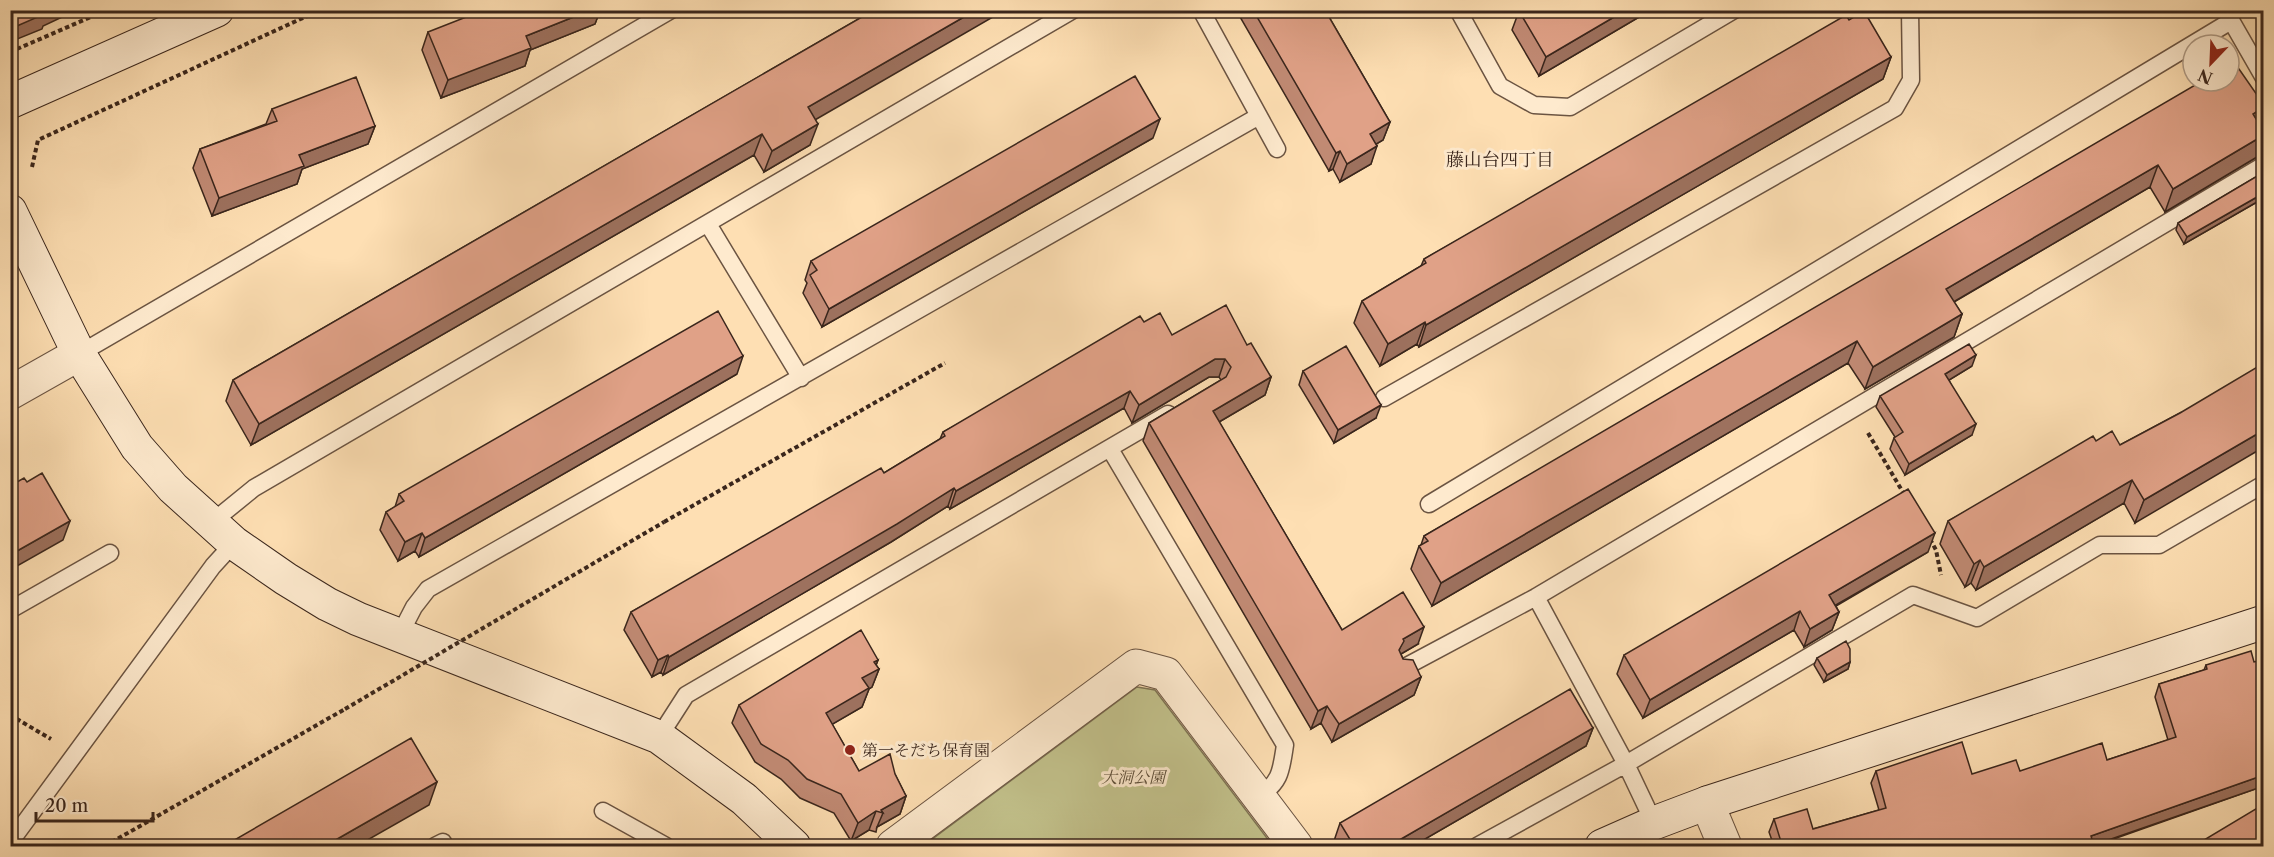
<svg xmlns="http://www.w3.org/2000/svg" width="2274" height="857" viewBox="0 0 2274 857" font-family="'Libre Caslon Text','Noto Serif JP',serif">
	<style>
		.green { fill: #c2c18b; stroke: #7e7454; stroke-width: 1.5 }
		.lines { fill: none; stroke-linecap: round; stroke-linejoin: round }
		.lane-casing { stroke: #6b5442; stroke-width: 19 }
		.street-casing { stroke: #6b5442; stroke-width: 35 }
		.secondary-casing { stroke: #3a261c; stroke-width: 35 }
		.path { stroke: #3a261c; stroke-width: 4; stroke-dasharray: 4.5 3; stroke-linecap: butt }
		.lane { stroke: #feeace; stroke-width: 16 }
		.street { stroke: #feeace; stroke-width: 33 }
		.secondary { stroke: #feeace; stroke-width: 33 }
		.path-bridge { stroke: #3a261c; stroke-width: 4; stroke-dasharray: 4.5 3; stroke-linecap: butt }
		.wall { fill: #c18a74; stroke: #3a261c; stroke-width: 1.5 }
		.shaded-wall { fill: #9d715e; stroke: #3a261c; stroke-width: 1.5 }
		.building { fill: #e0a187; stroke: #3a261c; stroke-width: 1.5 }
		.poi-dot { fill: #8f2418; stroke: #feeace; stroke-width: 2 }
		.labels { text-anchor: middle; stroke-width: 6; stroke-linejoin: round; paint-order: stroke }
		.poi-label { font-size: 16px; fill: #3a261c; stroke: #feeace; text-anchor: start }
		.park-label { font-size: 16px; font-style: italic; fill: #5c4d38; stroke: #feeace }
		.neighbourhood-label { font-size: 18px; fill: #3a261c; stroke: #feeace }
	</style>
	<rect width="100%" height="100%" fill="#fedfb3"/>
	<filter id="stains"><feTurbulence type="fractalNoise" baseFrequency=".00333" numOctaves="4"/><feColorMatrix values="0 0 0 0 .2 0 0 0 0 .09 0 0 0 0 .02 0 0 0 .5 -.17"/></filter>
	<radialGradient id="worn" r=".72"><stop offset=".6" stop-color="#630" stop-opacity="0"/><stop offset="1" stop-color="#630" stop-opacity=".3"/></radialGradient>
	<path class="green" d="M1137,687l18,3 118,156h-350z"/>
	<g class="lines">
		<defs>
			<path id="lane" d="M1201,10l76,139
				M1458,10l42,76 34,19 36,2 164,-97
				M2225,10l39,68
				M708,224l93,154
				M79,354l592,-344
				M1384,398l511,-290 16,-28 -1,-70
				M1110,449l175,296c-4,26 -4,37 -27,52
				M1429,504l802,-483
				M211,523l43,-35 819,-478
				M1536,597l90,167 28,59
				M10,610l100,-57
				M399,636l15,-29 14,-18 831,-473
				M1403,668l133,-71 728,-432
				M659,737l27,-42 482,-281
				M603,811l63,35
				M10,837l7,-4 196,-267 21,-23
				M435,846l8,-4
				M1477,846l149,-82 287,-169 64,23 123,-73h59l105,-61"/>
			<path id="street" d="M10,393l69,-39
				M1707,803l18,43
				M893,846l243,-180 30,8 130,172"/>
			<path id="secondary" d="M10,102l207,-92
				M10,211l69,143 58,93 36,41 61,55 52,36 41,25 31,15 301,118 85,62 50,47
				M1602,846l52,-23 53,-20 557,-181"/>
		</defs>
		<use href="#lane" class="lane-casing"/>
		<use href="#street" class="street-casing"/>
		<use href="#secondary" class="secondary-casing"/>
		<path class="path" d="M10,52l97,-42
			M32,167l6,-27 282,-130
			M1868,433l36,61
			M664,522l281,-159
			M1930,539l6,11 5,25
			M10,715l41,24
			M105,846l240,-137"/>
		<use href="#lane" class="lane"/>
		<use href="#street" class="street"/>
		<use href="#secondary" class="secondary"/>
		<path class="path-bridge" d="M345,709l319,-187"/>
	</g>
	<path class="wall" d="M874,10l-59,110 -5,25 -46,27 -10,-17 -503,290 -25,-44 7,-21z
		M1236,10h89l65,112 -7,18 -7,4 -5,20 -31,18 -7,-13 -4,2z
		M1651,10l-112,66 -27,-46 7,-19z
		M606,13l-8,3 -3,8 -65,26 -5,16 -84,32 -19,-48 6,-18z
		M1849,20l42,37 -8,22 -464,268 -2,-3 -37,22 -26,-43 8,-22 59,-35 3,-7z
		M2217,83l47,26 -6,14 -1,34 -92,55 -15,-25 -196,115 8,12 -8,23 -89,52 -17,-26 -416,243 -21,-37 8,-23 2,-1 3,-9z
		M272,109l103,17 -7,18 -66,25 -5,15 -85,32 -19,-48 7,-19 66,-25z
		M1153,138l-331,189 -19,-34 4,-10 -2,-3 6,-19z
		M2264,172v26l-80,46 -8,-14 2,-7z
		M1144,322l28,13 75,10 24,32 -6,18 -46,27 123,208 76,14 -17,10 2,5 18,18 -7,18 -82,47 -11,-19 -10,6 -168,-288 6,-18 72,-43 -2,-3h-10l-77,46 -8,-15 -174,101 -2,-3 -57,36 -228,133 -2,-3 -9,5 -28,-47 7,-18 253,-139 56,-34 3,-7z
		M1972,366l-23,14 23,55 -67,40 -15,-26 4,-11 1,-1 -19,-30 4,-11z
		M1303,371l73,47 -42,25 -35,-58z
		M737,374l-318,183 -4,-6 -17,10 -18,-31 6,-18 9,-5 4,-13z
		M2180,413l-45,110 -11,-20 -148,87 -5,-7 -6,4 -25,-43 8,-23 148,-80 24,4z
		M1928,552l-92,54 3,6 -7,18 -28,17 -10,-17 -151,88 -26,-44 7,-19z
		M1817,658l33,4 -2,7 -24,13 -10,-17z
		M878,660l-2,5 3,4 -7,18 -3,2 -7,18 -30,17 27,47 36,3 11,22 -6,18 -23,13 -1,5 -7,-2 -18,11 -17,-28 -34,-15 -19,-19 -26,-17 -23,-39 7,-18z
		M2264,660v126l-170,60h-320l-5,-14 5,-13 39,10 66,-19 -8,-27 5,-12 96,3 48,-3 87,-11 61,-20 -13,-43 4,-13 45,-14 2,-5 48,-3z
		M1593,728l-7,18 -173,100h-76l-3,-5 6,-18z"/>
	<path class="shaded-wall" d="M48,10h29l-34,16 -1,3 -32,13v-13z
		M591,10h16l-1,3 -8,3 -3,8 -65,26 -5,16 -84,32 7,-18 78,-44z
		M976,10h29l-204,118 7,-21z
		M1626,10h25l-112,66 7,-19z
		M1891,57l-8,22 -464,268 7,-22z
		M2264,107v2l-8,20 -3,-15z
		M1160,119l-7,19 -331,189 7,-18z
		M1390,122l-7,18 -20,12 7,-18z
		M818,124l-8,21 -46,27 8,-21z
		M375,126l-7,18 -66,25 -5,15 -85,32 7,-18 80,-43z
		M762,134l-8,21 -503,290 8,-21z
		M2264,135v4l-7,18 -92,55 8,-23z
		M1377,146l-6,18 -31,18 7,-18z
		M1340,151l-7,18 -4,2 7,-18z
		M2158,165l-8,22 -212,124 8,-22z
		M2264,193v5l-80,46 3,-7z
		M1962,314l-8,23 -89,52 8,-22z
		M1425,322l-8,22 -37,22 8,-22z
		M1857,341l-9,22 -416,243 9,-23z
		M1976,355l-4,11 -31,19 4,-11z
		M743,356l-6,18 -318,183 6,-19z
		M1215,359h10l-6,18h-10l-77,46 7,-18z
		M1271,377l-6,18 -58,34 6,-18z
		M1130,391l-6,17 -174,101 6,-18z
		M1381,405l-5,13 -42,25 4,-13z
		M1976,424l-4,11 -67,40 4,-11z
		M2264,430v17l-129,76 9,-23z
		M2132,480l-8,23 -148,87 8,-23z
		M954,488l-6,18 -57,36 -228,133 6,-18z
		M70,521l-7,19 -53,30v-15z
		M422,533l-7,18 -17,10 7,-19z
		M1935,533l-7,19 -106,61 7,-18z
		M1980,560l-9,23 -6,4 9,-23z
		M1800,611l-6,19 -151,88 7,-18z
		M1839,612l-7,18 -28,17 6,-18z
		M1424,627l-6,17 -19,11 -6,13 10,-29z
		M668,655l-7,17 -9,5 6,-17z
		M878,660l-4,11 5,-2 -7,18 -3,2 -7,18 -43,25 7,-19 36,-35 12,-16z
		M1850,662l-2,7 -24,13 3,-7z
		M1421,677l-7,18 -82,47 7,-18z
		M1327,706l-6,17 -10,6 7,-18z
		M1593,728l-7,18 -173,100h-24z
		M2264,775v11l-173,60v-10z
		M437,782l-8,23 -72,41h-32z
		M906,796l-6,18 -23,13 6,-14 -2,-3z
		M876,811l-7,19 -18,11 7,-18z"/>
	<path class="building" d="M10,10h38l-2,1 1,2 -37,16z
		M484,10h107l-65,26 5,12 -83,32 -20,-48z
		M874,10h102l-168,97 10,17 -46,27 -10,-17 -503,290 -26,-44z
		M1253,10h72l65,112 -20,12 7,12 -30,18 -7,-13 -4,2z
		M1521,10h105l-80,47 -27,-46z
		M1864,11l27,46 -465,268 -1,-3 -37,22 -26,-43 64,-38 -2,-4 422,-244 3,5z
		M2239,69l25,36v2l-11,7 11,18v3l-91,54 -15,-24 -212,124 16,25 -89,53 -16,-26 -416,242 -22,-37 9,-5 -4,-5 778,-455h14l1,2 4,-2h8v-5z
		M1135,76l25,43 -331,190 -19,-34 7,-5 -6,-9z
		M356,77l19,49 -76,29 5,11 -85,32 -19,-49 77,-28 -5,-12z
		M2264,172v21l-77,44 -9,-14z
		M1226,305l21,40 4,-2 20,34 -58,34 129,219 61,-38 21,35 -21,12 1,2 -5,9 4,9 10,1 8,17 -82,47 -12,-18 -9,5 -169,-288 77,-46 5,-10 -6,-8h-10l-76,46 -9,-14 -174,100 -2,-3 -57,36 -228,133 -1,-2 -10,5 -27,-48 250,-144 3,5 61,-37 -2,-4 197,-116 4,6 16,-9 12,22z
		M718,311l25,45 -318,182 -3,-5 -17,9 -19,-30 18,-11 -5,-7z
		M1969,344l7,11 -31,19 31,50 -67,40 -15,-26 9,-6 -23,-36z
		M1346,346l35,59 -43,25 -35,-59z
		M2264,363v67l-120,70 -12,-20 -148,87 -4,-7 -6,4 -26,-43 145,-85 3,5 16,-10 8,14 60,-32z
		M42,473l28,48 -60,34v-69l14,-8 3,4z
		M1908,489l27,44 -106,62 10,17 -29,17 -10,-18 -150,89 -26,-45z
		M861,630l17,30 -4,2 5,7 -17,9 7,10 -43,25 33,58 31,-17 5,20 11,22 -25,14 2,3 -7,-2 -18,12 -17,-29 -34,-15 -19,-19 -27,-16 -22,-39z
		M1846,641l4,8v13l-23,13 -10,-17z
		M2251,651l3,11 10,-2v115l-173,61 3,10h-317l5,-1 -8,-26 33,-10 6,20 73,-21 -10,-37 86,-29 10,32 44,-14 4,11 82,-28 5,17 69,-23 -17,-53 48,-15 -1,-4z
		M1570,689l23,39 -204,118h-35l-14,-23z
		M411,738l26,44 -112,64h-101z
		M2264,804v42h-70z
		M1681,840l4,6h-20z"/>
	<circle class="poi-dot" cx="850" cy="750" r="6"/>
	<g class="labels">
		<g class="poi-label">
			<text x="862" y="756">第一そだち保育園</text>
		</g>
		<g class="park-label">
			<text x="1133" y="783">大洞公園</text>
		</g>
		<g class="neighbourhood-label">
			<text x="1500" y="166">藤山台四丁目</text>
		</g>
	</g>
	<rect width="2274" height="857" fill="none" stroke="#fedfb3" stroke-width="36"/>
	<rect x="12" y="12" width="2250" height="833" fill="none" stroke="#3a261c" stroke-width="3"/>
	<rect x="18" y="18" width="2238" height="821" fill="none" stroke="#3a261c" stroke-width="1.5"/>
	<g transform="translate(2211 63) rotate(203)"><circle r="28" fill="#feeace" stroke="#b09c87" stroke-width="1.5"/>
	<path d="M0-4.5L10 22L0 15L-10 22Z" fill="#8f2418"/>
	<text y="-9" font-size="16" font-weight="bold" text-anchor="middle" fill="#3a261c">N</text>
	</g>
	<path d="M36 812v9h117v-9" fill="none" stroke="#3a261c" stroke-width="3"/>
	<text x="45" y="812" font-size="18" fill="#3a261c" stroke="#feeace" stroke-width="4.5" paint-order="stroke">20 m</text>
	<rect width="100%" height="100%" filter="url(#stains)"/>
	<rect width="100%" height="100%" fill="url(#worn)"/>
</svg>
